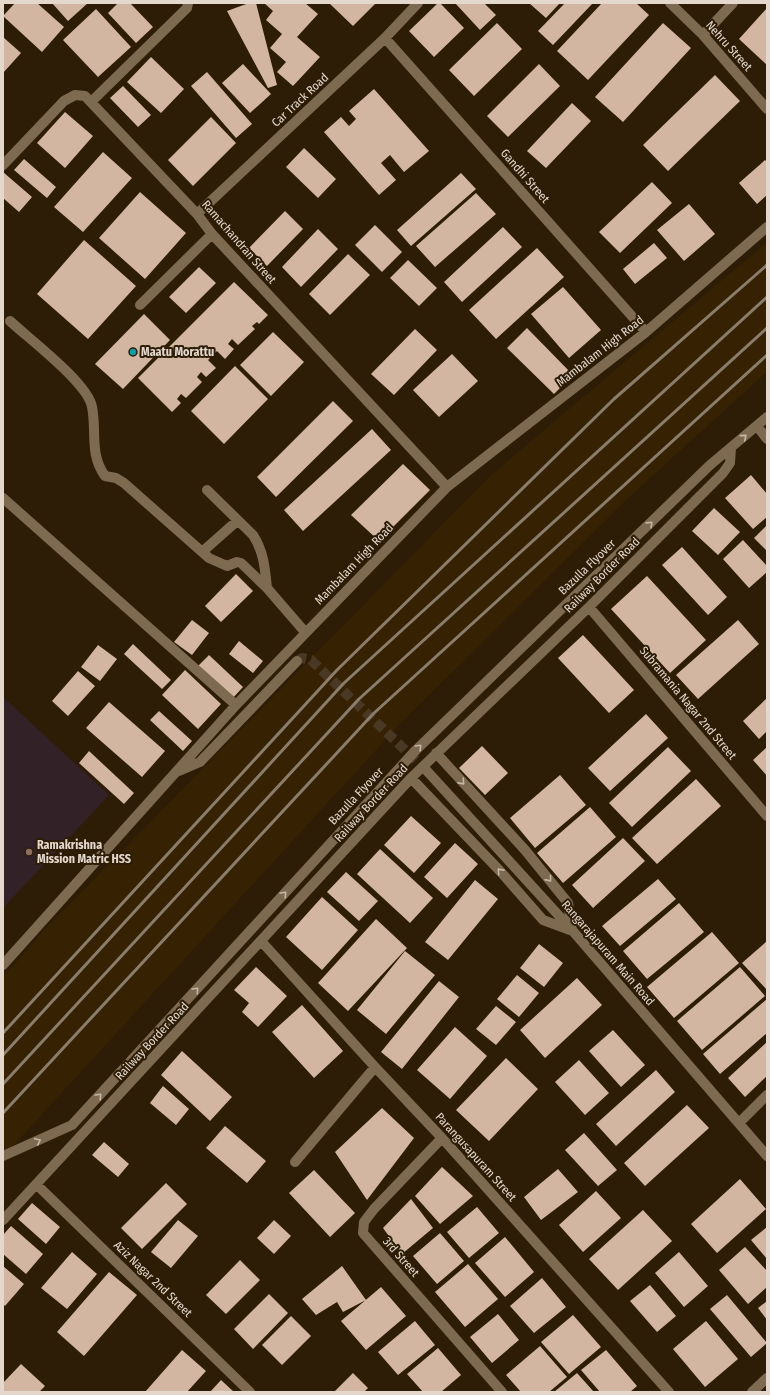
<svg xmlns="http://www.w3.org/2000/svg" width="770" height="1395" viewBox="0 0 770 1395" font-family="'Fira Sans Condensed',sans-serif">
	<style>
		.built { fill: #362103 }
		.education { fill: #332128 }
		.building { fill: #d3b6a1 }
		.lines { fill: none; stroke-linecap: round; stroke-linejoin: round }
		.minor-tunnel { stroke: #483824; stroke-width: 10; stroke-dasharray: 10 5; stroke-linecap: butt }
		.minor { stroke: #7e6951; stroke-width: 10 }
		.rail { stroke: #8b7d6c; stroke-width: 3 }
		.oneway { stroke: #c5b7a6 }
		.culture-dot { fill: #0f9aa8; stroke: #2d1c06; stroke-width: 1.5 }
		.education-dot { fill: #8d6e63; stroke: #2d1c06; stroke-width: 1.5 }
		.labels { text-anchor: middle; stroke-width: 4; stroke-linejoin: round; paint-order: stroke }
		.street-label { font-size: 12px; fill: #e3d8cb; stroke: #2d1c06 }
		.poi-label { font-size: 12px; font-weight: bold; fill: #e3d8cb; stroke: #2d1c06; text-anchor: start }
	</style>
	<rect width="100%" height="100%" fill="#2d1c06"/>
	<path class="built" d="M767,242v130l-141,128 -227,225 -396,432v-180l44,-50 445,-453z"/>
	<path class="education" d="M3,697l106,98 -106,113z"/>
	<path class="building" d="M15,3h22l27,24 -22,25 -39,-36z
		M52,3h36l-20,18z
		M118,3h12l23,24 -17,16 -28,-30z
		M249,3h7l21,82 -9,3 -41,-77z
		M264,3h41l13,11 -21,23 23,20 -27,29 -16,-14 9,-10 -16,-14 12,-14 -16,-14 7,-9z
		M329,3h47l-23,23z
		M438,3h2l24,25 -30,29 -25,-26z
		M455,3h29l12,12 -16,15z
		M529,3h31l-14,15z
		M565,3h28l-40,42 -15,-14z
		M602,3h34l13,12 -61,65 -31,-29z
		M767,8v57l-28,-26z
		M96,9l35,38 -33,30 -35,-37z
		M497,23l25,26 -48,47 -25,-26z
		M663,23l28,25 -68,74 -28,-25z
		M3,37l18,16 -18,20z
		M151,57l33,32 -23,24 -34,-31z
		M243,64l28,30 -21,19 -28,-30z
		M539,64l21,22 -52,51 -21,-21z
		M207,72l45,52 -16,14 -45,-52z
		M715,75l25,26 -72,70 -25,-26z
		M123,86l28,29 -13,12 -28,-29z
		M374,89l55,62 -25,21 -14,-17 -9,8 15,17 -17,15 -55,-63 17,-15 8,9 7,-7 -7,-8z
		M572,103l19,18 -45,47 -19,-17z
		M65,112l28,24 -28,32 -28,-25z
		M211,117l25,26 -43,43 -25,-26z
		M304,148l32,31 -18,19 -32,-31z
		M103,152l29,26 -49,54 -29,-25z
		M24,159l32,28 -9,11 -33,-28z
		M765,160l2,2v33l-10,9 -18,-21z
		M3,172l29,25 -13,15 -16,-14z
		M461,173l15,16 -65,57 -14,-16z
		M652,182l20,21 -52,50 -21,-21z
		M140,192l46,41 -41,46 -46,-41z
		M476,193l20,21 -61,53 -19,-21z
		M689,204l26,30 -31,27 -27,-31z
		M285,211l18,18 -36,37 -18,-18z
		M375,225l27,27 -20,20 -27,-27z
		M503,227l19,20 -60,55 -18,-20z
		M318,229l20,20 -37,38 -19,-20z
		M84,240l52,46 -48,53 -51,-45z
		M654,243l13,15 -32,26 -12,-15z
		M537,248l27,29 -68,62 -27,-29z
		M348,254l22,21 -40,40 -21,-21z
		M408,260l29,28 -18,18 -29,-28z
		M199,267l17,16 -30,30 -17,-16z
		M234,282l34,33 -9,9 -2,-2 -5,4 3,3 -17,16 -6,-6 -4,5 6,5 -9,10 -8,-8 -9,9 8,8 -10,9 -5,-5 -4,5 5,5 -16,16 -5,-4 -4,5 4,4 -9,9 -34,-34z
		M563,287l38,43 -32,28 -38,-44z
		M144,314l26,26 -47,49 -28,-25z
		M527,328l46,47 -19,19 -47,-46z
		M415,329l22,21 -43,45 -23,-21z
		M273,332l31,30 -33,34 -31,-31z
		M452,354l26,27 -39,36 -26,-27z
		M235,366l33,33 -44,45 -33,-33z
		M333,401l20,20 -77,76 -19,-20z
		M372,429l19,21 -88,81 -19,-21z
		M403,464l27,26 -51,51 -28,-26z
		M751,475l16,19v23l-14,12 -28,-31z
		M714,508l26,24 -22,23 -26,-24z
		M767,525v26l-13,-13z
		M743,540l24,26v6l-18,16 -26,-29z
		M682,547l45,50 -19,18 -46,-50z
		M236,574l17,17 -32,31 -16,-16z
		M647,576l59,64 -36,33 -59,-64z
		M192,620l17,13 -17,22 -18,-13z
		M738,620l21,24 -61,55 -22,-24z
		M583,635l51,55 -25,23 -51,-55z
		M239,641l24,20 -10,12 -24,-19z
		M133,644l38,36 -9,9 -38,-35z
		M98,645l19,14 -17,22 -19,-14z
		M209,655l34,32 -11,12 -35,-32z
		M185,670l36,34 -23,25 -36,-34z
		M78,671l17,15 -27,30 -16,-15z
		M767,698v33l-8,8 -16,-18z
		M109,702l56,49 -23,26 -56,-49z
		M159,711l33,30 -9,10 -33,-31z
		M646,714l22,24 -58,53 -22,-23z
		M482,746l26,27 -23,22 -26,-27z
		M668,747l23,24 -59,56 -23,-24z
		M767,747v29l-14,-16z
		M89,751l45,42 -10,11 -45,-41z
		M560,775l26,30 -51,43 -25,-30z
		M696,779l25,27 -64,58 -25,-26z
		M590,807l26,30 -53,46 -26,-30z
		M411,816l30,27 -27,30 -30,-28z
		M623,838l22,23 -52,47 -21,-23z
		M455,843l23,21 -31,34 -23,-21z
		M380,849l53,49 -23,25 -53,-49z
		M346,872l32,29 -19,20 -32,-29z
		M658,879l18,20 -56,47 -18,-20z
		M475,880l23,19 -50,61 -23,-18z
		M322,897l36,33 -36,40 -36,-33z
		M679,903l25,29 -57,47 -24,-28z
		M376,919l31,29 -59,63 -30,-28z
		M712,932l27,31 -65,55 -27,-31z
		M767,941v49l-25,-27z
		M539,944l24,19 -19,24 -24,-19z
		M405,951l30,24 -49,59 -29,-24z
		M256,967l31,29 -29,31 -16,-15 7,-9 -15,-13z
		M740,967l25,29 -63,54 -25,-29z
		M517,975l22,18 -20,24 -22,-18z
		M577,978l25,27 -57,53 -25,-28z
		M439,981l20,16 -57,72 -21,-17z
		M767,999v34l-47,41 -17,-20z
		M302,1005l41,46 -29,27 -42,-46z
		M496,1006l20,16 -20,23 -20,-16z
		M455,1027l32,29 -37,43 -33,-29z
		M613,1030l32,35 -24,22 -32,-36z
		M767,1042v34l-22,21 -17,-19z
		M182,1051l50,46 -22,24 -49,-46z
		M506,1058l32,31 -49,52 -33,-31z
		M579,1060l30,33 -24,22 -30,-33z
		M656,1070l19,22 -59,54 -20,-22z
		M163,1086l26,23 -13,16 -26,-22z
		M687,1105l22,23 -64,58 -21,-23z
		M382,1108l32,30 -47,62 -32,-48z
		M225,1126l41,35 -19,22 -41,-35z
		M584,1133l33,37 -19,16 -33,-36z
		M104,1142l25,22 -11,13 -26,-22z
		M442,1167l31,29 -33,28 -25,-28z
		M558,1169l20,23 -37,28 -17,-23z
		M314,1170l41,43 -25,24 -41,-44z
		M740,1179l26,30 -49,44 -26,-29z
		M166,1183l21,21 -45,45 -21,-21z
		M596,1191l25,27 -38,34 -24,-27z
		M411,1199l22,29 -31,26 -19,-26z
		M32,1203l28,24 -14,17 -28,-25z
		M477,1207l22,26 -30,25 -22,-26z
		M643,1210l29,31 -54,49 -29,-31z
		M178,1220l20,16 -27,32 -20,-16z
		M274,1220l17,16 -17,18 -17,-16z
		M11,1226l32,28 -17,20 -23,-20v-19z
		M767,1227v32l-16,-19z
		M440,1233l24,28 -27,23 -24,-28z
		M505,1237l29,35 -29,25 -30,-34z
		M745,1247l22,24v16l-19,17 -29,-34z
		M72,1252l25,22 -30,35 -26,-21z
		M679,1252l29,34 -24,21 -29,-34z
		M240,1260l20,20 -34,34 -20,-19z
		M468,1264l30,35 -33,28 -30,-35z
		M3,1266l21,18 -19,22 -2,-2z
		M342,1266l24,34 -23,12 -6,-10 -21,13 -14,-16z
		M109,1272l28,23 -53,61 -27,-24z
		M542,1278l24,29 -32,26 -24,-27z
		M650,1285l26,31 -19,16 -27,-31z
		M381,1287l25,29 -40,34 -25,-29z
		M269,1294l19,19 -35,36 -19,-20z
		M727,1295l40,48 -16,14 -41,-48z
		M767,1301v19l-9,-12z
		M498,1314l21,26 -27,23 -22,-26z
		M573,1315l28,32 -32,27 -28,-32z
		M291,1316l20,20 -29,29 -20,-20z
		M415,1321l20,24 -37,30 -20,-23z
		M706,1321l32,38 -33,28 -32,-38z
		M540,1346l27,31 -18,15h-28l-15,-17z
		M438,1348l23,27 -20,17h-18l-16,-18z
		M182,1350l24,21 -19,21h-42z
		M606,1350l31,36 -7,6h-30l-19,-22z
		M21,1364l24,22 -6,6h-36v-9z
		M353,1373l15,15 -4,4h-30z
		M577,1373l17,19h-40z
		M221,1380l13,12h-24z"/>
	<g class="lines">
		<path class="minor-tunnel" d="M297,661l5,-3 9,2 116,111"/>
		<path class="minor" d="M670,3l33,32 64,74
			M703,35l30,-32
			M385,38l261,294
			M91,102l96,-94 1,-5
			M3,165l61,-64 11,-6 10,1 112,118 15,20 235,253
			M197,214l188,-176 33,-35
			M140,305l72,-71
			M10,321c19,18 78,62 82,86 5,24 -3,47 13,69l11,2 8,5 85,75 18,8 10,-4 4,1 26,25 38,44
			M757,426l10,13
			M207,490l46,45c11,17 12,34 14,53
			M3,498l233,207
			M202,552l35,-31
			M589,607l178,209
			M436,753l89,97 43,53 4,27
			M179,771l21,-9 97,-101
			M427,771l145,159 195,226
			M411,778l89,93 43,49 27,10
			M261,941l114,126 67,71 227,254
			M3,965l233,-260 211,-218 199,-155 121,-105
			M739,1123l28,-28
			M442,1138l-68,71 -10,13 -1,11 139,159
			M3,1156l69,-31 344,-375 294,-285 57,-48
			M295,1162l80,-95
			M37,1185l213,207
			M3,1220l408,-442 178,-171 134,-134 7,-10 1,-15
			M752,1392l15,-14"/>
		<path class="rail" d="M3,1033l334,-363 277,-271 153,-134
			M3,1055l341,-372 423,-386
			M3,1084l356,-385 408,-371
			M3,1113l370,-399 394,-359"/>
	</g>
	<defs><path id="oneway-chevron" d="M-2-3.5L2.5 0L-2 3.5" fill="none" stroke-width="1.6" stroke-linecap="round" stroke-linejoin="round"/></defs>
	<g class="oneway">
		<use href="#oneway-chevron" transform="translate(744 437) rotate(-40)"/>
		<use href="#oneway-chevron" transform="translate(650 524) rotate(-44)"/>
		<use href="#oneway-chevron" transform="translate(419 747) rotate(-45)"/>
		<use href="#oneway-chevron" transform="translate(462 782) rotate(48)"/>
		<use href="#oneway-chevron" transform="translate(500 871) rotate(-132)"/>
		<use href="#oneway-chevron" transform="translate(549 879) rotate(51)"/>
		<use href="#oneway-chevron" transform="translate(284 894) rotate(-47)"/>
		<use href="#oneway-chevron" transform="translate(196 990) rotate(-47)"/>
		<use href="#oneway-chevron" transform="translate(99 1096) rotate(-47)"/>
		<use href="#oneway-chevron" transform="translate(38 1141) rotate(-25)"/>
	</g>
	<circle class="culture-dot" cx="133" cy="352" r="4"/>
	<circle class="education-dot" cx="29" cy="852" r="4"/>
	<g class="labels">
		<g class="street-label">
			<text transform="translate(729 46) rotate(48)" y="4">Nehru Street</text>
			<text transform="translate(300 100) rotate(-43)" y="4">Car Track Road</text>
			<text transform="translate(525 176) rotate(49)" y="4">Gandhi Street</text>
			<text transform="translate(239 242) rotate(49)" y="4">Ramachandran Street</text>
			<text transform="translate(600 351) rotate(-38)" y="4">Mambalam High Road</text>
			<text transform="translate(354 564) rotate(-46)" y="4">Mambalam High Road</text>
			<text transform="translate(587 567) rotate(-44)" y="4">Bazulla Flyover</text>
			<text transform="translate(602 575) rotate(-45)" y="4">Railway Border Road</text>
			<text transform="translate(688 703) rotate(50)" y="4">Subramania Nagar 2nd Street</text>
			<text transform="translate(356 796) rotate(-47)" y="4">Bazulla Flyover</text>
			<text transform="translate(371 803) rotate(-47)" y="4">Railway Border Road</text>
			<text transform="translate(608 953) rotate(49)" y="4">Rangarajapuram Main Road</text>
			<text transform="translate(152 1041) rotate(-47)" y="4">Railway Border Road</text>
			<text transform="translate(476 1157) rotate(48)" y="4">Parangusapuram Street</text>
			<text transform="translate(401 1257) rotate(49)" y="4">3rd Street</text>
			<text transform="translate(153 1279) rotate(44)" y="4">Aziz Nagar 2nd Street</text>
		</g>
		<g class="poi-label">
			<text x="141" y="356">Maatu Morattu</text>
			<text x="37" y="849">Ramakrishna<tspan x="37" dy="14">Mission Matric HSS</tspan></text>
		</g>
	</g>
	<rect width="770" height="1395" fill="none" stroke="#e3d8cb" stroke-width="8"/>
</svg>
